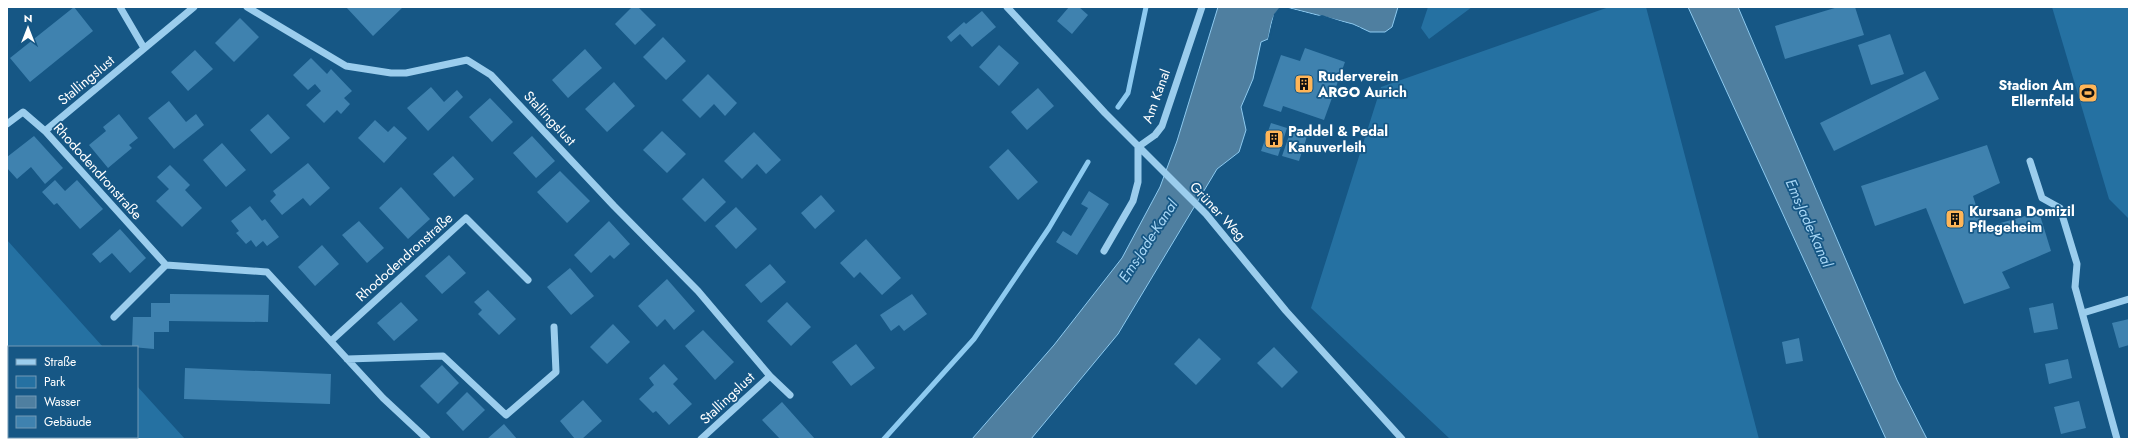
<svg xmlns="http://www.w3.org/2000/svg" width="2136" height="446" viewBox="0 0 2136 446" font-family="Jost,sans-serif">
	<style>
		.green { fill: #2571a2 }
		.water { fill: #4f7fa0; stroke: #8dcaf0 }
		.pier { fill: #165785 }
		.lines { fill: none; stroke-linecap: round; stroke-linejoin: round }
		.stream { stroke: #8dcaf0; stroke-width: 5 }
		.building { fill: #3f82af }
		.minor { stroke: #9bcded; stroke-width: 7 }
		.labels { text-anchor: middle; stroke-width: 3.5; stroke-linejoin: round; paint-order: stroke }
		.poi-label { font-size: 14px; font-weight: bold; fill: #fff; stroke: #165785; text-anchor: start }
		.street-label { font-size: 14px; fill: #fff; stroke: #165785 }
		.water-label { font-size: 15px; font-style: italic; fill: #a7d6f5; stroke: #165785 }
	</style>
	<rect width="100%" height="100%" fill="#165785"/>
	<path class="green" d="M1428,7h44l-43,32 -8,-11z
		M1609,7h37l113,432h-309l-139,-131 70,-221z
		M2052,7h77v212l-20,-20z
		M7,240l96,107h-94v90h128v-51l48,53h-178z"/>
	<path class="water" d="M1218,7h66c-13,3 -13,21 -16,32l-7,3 -8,37 -12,28 5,23 -7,22 -22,17 -99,165 -87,105h-59l82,-94 68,-87 38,-71 17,-46z
		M1286,7h112l-6,20 -7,5h-15l-17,-8z
		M1688,7h50l159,373 30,59h-41z"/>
	<path class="pier" d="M1284,7l34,9 4,-1 39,13 -3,1 -36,-12 -5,1 -32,-9 -5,1 -4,5 -6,25 -2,-1 6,-25 5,-6z"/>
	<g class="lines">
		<path class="stream" d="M1118,107l10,-14 18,-86
			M884,439l90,-100 75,-111 39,-66"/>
	</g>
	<path class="building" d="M74,7l19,24 -63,51 -20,-24z
		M346,7h57l-30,29z
		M632,7h6l18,18 -21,20 -20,-21z
		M1069,7h10l9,8 -16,19 -15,-13z
		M1838,7h17l9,28 -79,24 -10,-33z
		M982,11l14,16 -24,20 -12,-13 -9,8 -4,-5 17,-15 2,2z
		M240,18l19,19 -25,25 -19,-19z
		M1890,34l14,40 -33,11 -13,-40z
		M663,37l23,24 -20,19 -23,-23z
		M999,45l20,18 -20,23 -20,-19z
		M1305,48l40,14 -21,58 -41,-14 -2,6 -18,-6 18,-51 19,6z
		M585,49l17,19 -34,30 -16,-18z
		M195,50l18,19 -25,22 -17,-19z
		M311,58l16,16 4,-5 21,22 -8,7 6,6 -9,10 -4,-4 -13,13 -18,-18 15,-14 -6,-7 -7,6 -15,-15z
		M1925,71l14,28 -105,52 -14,-28z
		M708,74l29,29 -12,13 -11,-12 -14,14 -18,-18z
		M614,82l21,24 -28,26 -22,-23z
		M431,87l13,15 13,-12 6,7 -35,34 -21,-23z
		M1038,88l16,18 -27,24 -16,-18z
		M490,98l23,24 -21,20 -23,-25z
		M169,101l17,21 10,-8 8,11 -30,24 -26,-31z
		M119,114l19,24 -9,7 3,3 -24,20 -19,-23 17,-14 -3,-4z
		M268,114l22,24 -19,16 -21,-24z
		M375,120l13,12 6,-6 13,12 -23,25 -26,-25z
		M1271,123l16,5 -9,28 -17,-5z
		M1292,127l16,6 -9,28 -17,-5z
		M662,131l24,23 -19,19 -24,-23z
		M754,132l27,28 -15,14 -9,-10 -15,15 -18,-18z
		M34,136l29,32 -18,16 -14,-17 -14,12 -10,-11v-11z
		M532,136l23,25 -19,17 -23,-25z
		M222,143l24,27 -20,17 -23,-27z
		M1987,145l13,38 -27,13 10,32 56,-16 12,39 -49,21 8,16 -46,16 -38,-96 -51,18 -14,-40z
		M1008,149l30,33 -20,18 -29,-33z
		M453,156l21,23 -20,18 -21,-23z
		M308,163l22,25 -20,18 -7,-8 -21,17 -12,-14 6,-6 -3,-4z
		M170,165l20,20 -5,5 17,18 -20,19 -26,-26 13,-12 -12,-12z
		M560,171l30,30 -23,22 -30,-31z
		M703,178l23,24 -21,20 -23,-23z
		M55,180l10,11 12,-11 26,29 -23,20 -23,-26 -3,2 -12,-13z
		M401,187l29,32 -22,20 -29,-31z
		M1089,191l20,13 -32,51 -21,-13 7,-11 8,5 17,-28 -7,-4z
		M821,195l14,16 -20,18 -14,-16z
		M250,206l12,15 3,-2 14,18 -12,9 -4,-5 -7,6 -5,-7 -5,4 -10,-11 3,-2 -8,-10z
		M736,207l21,22 -21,20 -21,-23z
		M359,221l25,27 -17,15 -25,-28z
		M609,221l21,23 -16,15 -4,-4 -19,18 -17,-18z
		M120,229l26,29 -16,15 -18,-20 -12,10 -8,-9z
		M866,239l35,39 -19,17 -22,-23 -6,6 -14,-15z
		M322,245l17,19 -24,22 -17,-19z
		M449,255l17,18 -24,21 -17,-18z
		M770,264l16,18 -25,21 -16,-18z
		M570,268l24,28 -23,19 -24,-28z
		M667,279l28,32 -21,19 -9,-11 -8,8 -19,-21z
		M488,290l28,29 -17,16 -21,-21 4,-4 -8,-8z
		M170,294l99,1 -1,27 -99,-1v11h-15v17l-22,-2 1,-30h18v-14h19z
		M912,294l15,20 -23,17 -5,-6 -8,6 -11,-16z
		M401,302l17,18 -24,21 -17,-18z
		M787,302l24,25 -20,19 -24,-25z
		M2053,303l5,26 -24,4 -5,-25z
		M2129,319v26l-10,3 -7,-25z
		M613,324l17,18 -23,22 -17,-17z
		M703,330l31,32 -19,18 -30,-34z
		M1199,338l22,21 -25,26 -22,-21z
		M1799,338l4,23 -17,3 -4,-22z
		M856,344l19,24 -24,18 -19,-24z
		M1274,347l24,25 -16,16 -25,-25z
		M2068,359l4,19 -23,6 -4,-20z
		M664,364l14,15 -5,5 19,20 -23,21 -13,-14 -3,2 -14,-14 15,-14 -5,-7z
		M442,365l17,18 -21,21 -18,-18z
		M185,368l146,6 -1,30 -146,-5z
		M467,392l18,18 -22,21 -17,-18z
		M583,400l19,21 -20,18h-7l-15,-18z
		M2079,401l7,27 -25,6 -7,-27z
		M782,402l33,37h-35l-18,-19z
		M504,424l13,15h-30z"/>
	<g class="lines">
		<path class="minor" d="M120,7l24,41
			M247,7l99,59 45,7h15l61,-13 24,15 123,131 84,85 72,85 20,19
			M1007,7l98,106 101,101 80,97 116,128
			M7,124l16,-12 22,19 121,134 101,7 116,126 44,41
			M45,131l149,-124
			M1138,147l17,-12 7,-9 40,-119
			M2030,161l12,37 18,10 17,56 -2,23 42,152
			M1104,251l29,-50 5,-19v-35
			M2083,313l46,-14
			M114,317l52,-52
			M331,341l135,-123 62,62
			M347,359l96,-3 63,59 50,-43 -2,-45
			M701,439l69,-63"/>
	</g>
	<defs>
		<symbol id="building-square" viewBox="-11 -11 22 22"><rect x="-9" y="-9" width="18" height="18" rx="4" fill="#ffb557" stroke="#165785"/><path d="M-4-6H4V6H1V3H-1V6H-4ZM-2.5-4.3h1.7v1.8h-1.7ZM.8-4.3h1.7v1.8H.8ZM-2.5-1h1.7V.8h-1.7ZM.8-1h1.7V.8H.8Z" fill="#111"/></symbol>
		<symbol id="stadium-square" viewBox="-11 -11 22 22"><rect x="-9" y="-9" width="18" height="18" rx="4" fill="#ffb557" stroke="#165785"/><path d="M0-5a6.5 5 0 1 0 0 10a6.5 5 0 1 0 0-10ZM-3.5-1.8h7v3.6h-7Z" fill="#111"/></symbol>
	</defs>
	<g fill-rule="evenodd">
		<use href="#building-square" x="1293" y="73" width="22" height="22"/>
		<use href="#stadium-square" x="2077" y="82" width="22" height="22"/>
		<use href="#building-square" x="1263" y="128" width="22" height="22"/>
		<use href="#building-square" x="1944" y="208" width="22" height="22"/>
	</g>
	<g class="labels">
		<g class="poi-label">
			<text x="1318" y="81">Ruderverein<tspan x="1318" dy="16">ARGO Aurich</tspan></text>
			<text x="2074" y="90" text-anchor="end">Stadion Am<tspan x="2074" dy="16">Ellernfeld</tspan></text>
			<text x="1288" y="136">Paddel &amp; Pedal<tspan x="1288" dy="16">Kanuverleih</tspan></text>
			<text x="1969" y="216">Kursana Domizil<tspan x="1969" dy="16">Pflegeheim</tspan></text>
		</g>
		<g class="street-label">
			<text transform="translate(86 80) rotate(-40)" y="5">Stallingslust</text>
			<text transform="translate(1156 96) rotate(-70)" y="5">Am Kanal</text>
			<text transform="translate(550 118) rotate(47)" y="5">Stallingslust</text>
			<text transform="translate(98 171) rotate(48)" y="5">Rhododendronstraße</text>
			<text transform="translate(1218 211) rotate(47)" y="5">Grüner Weg</text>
			<text transform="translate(404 257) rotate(-42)" y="5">Rhododendronstraße</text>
			<text transform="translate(727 398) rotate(-43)" y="5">Stallingslust</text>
		</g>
		<g class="water-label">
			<text transform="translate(1809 223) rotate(66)" y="5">Ems-Jade-Kanal</text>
			<text transform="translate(1148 241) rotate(-57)" y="5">Ems-Jade-Kanal</text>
		</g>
	</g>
	<rect width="2136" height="446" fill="none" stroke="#ffffff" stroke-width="16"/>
	<rect x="8" y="346" width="130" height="92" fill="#165785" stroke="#739ab6"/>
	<rect x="16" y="359" width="20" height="6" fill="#9bcded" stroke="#739ab6"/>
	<text x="44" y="366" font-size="12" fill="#ffffff">Straße</text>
	<rect x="16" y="376" width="20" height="12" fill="#2571a2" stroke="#739ab6"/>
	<text x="44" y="386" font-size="12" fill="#ffffff">Park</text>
	<rect x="16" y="396" width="20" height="12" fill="#4f7fa0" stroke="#739ab6"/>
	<text x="44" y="406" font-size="12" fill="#ffffff">Wasser</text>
	<rect x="16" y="416" width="20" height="12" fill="#3f82af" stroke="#739ab6"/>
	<text x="44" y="426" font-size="12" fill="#ffffff">Gebäude</text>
	<g transform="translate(28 28)" stroke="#165785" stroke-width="3" paint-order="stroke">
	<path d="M0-3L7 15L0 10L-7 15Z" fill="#ffffff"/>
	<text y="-6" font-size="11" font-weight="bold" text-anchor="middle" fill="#ffffff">N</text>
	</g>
</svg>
